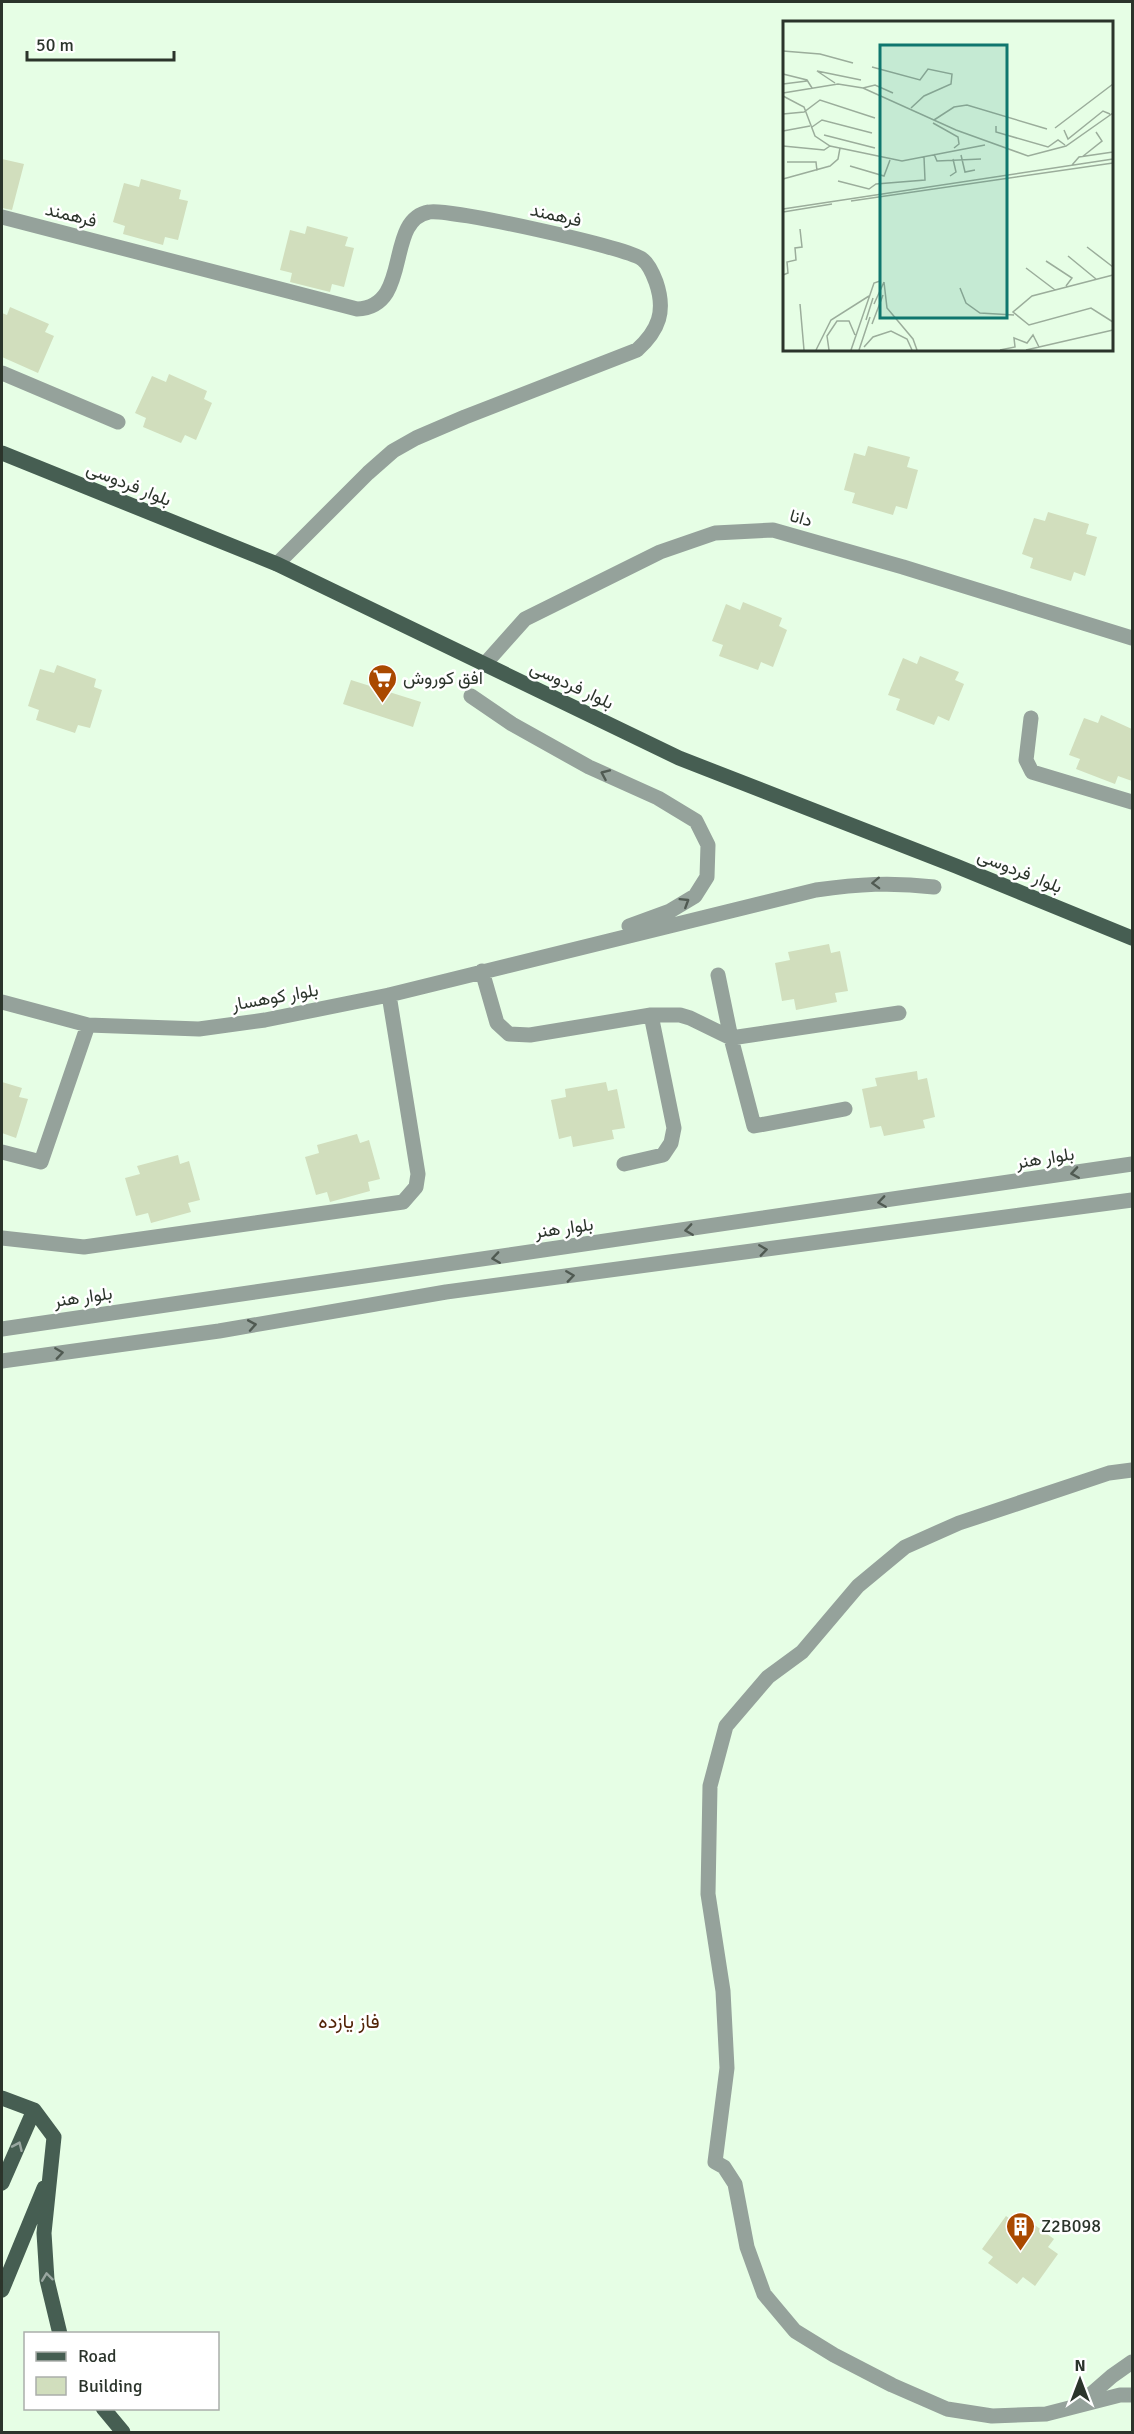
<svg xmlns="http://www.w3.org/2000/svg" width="1134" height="2434" viewBox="0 0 1134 2434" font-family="Signika,Vazirmatn,sans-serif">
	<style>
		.building { fill: #d1debd }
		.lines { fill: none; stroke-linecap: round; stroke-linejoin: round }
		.minor { stroke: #95a29b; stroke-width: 15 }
		.major { stroke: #465e52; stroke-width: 15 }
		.oneway { stroke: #505a52 }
		.oneway2 { stroke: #99a6a0 }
		.labels { text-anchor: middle; stroke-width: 5; stroke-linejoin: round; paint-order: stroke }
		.street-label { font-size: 18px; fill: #2b342b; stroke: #fff }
		.poi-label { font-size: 18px; fill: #2b342b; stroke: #fff; text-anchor: start }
		.neighbourhood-label { font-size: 20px; fill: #532407; stroke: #fff }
		.inset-road { fill: none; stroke: #9bad9b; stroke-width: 1.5 }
		.view { fill: #0f766e; fill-opacity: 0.15; stroke: #0f766e; stroke-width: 3 }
		.inset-edge { fill: none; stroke: #2b342b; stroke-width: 3 }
	</style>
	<rect width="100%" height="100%" fill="#e6fee5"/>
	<path class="building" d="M2,159l22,5 -12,46 -10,-2z
		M141,179l40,11 -2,9 9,2 -10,39 -13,-3 -2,8 -40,-11 2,-8 -12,-4 11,-39 15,4z
		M307,226l41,11 -3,9 9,2 -10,39 -12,-3 -2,8 -40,-10 2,-9 -12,-3 10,-40 15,4z
		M10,307l39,17 -4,8 9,4 -16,37 -36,-16v-44l5,2z
		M169,374l38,17 -3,8 8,4 -16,37 -11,-5 -4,8 -38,-16 3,-9 -11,-5 17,-37 14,6z
		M868,446l42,11 -3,10 11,3 -11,39 -11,-3 -3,9 -41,-12 3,-10 -11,-3 10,-37 11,3z
		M1048,512l41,12 -3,10 11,3 -12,39 -11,-4 -3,9 -41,-13 3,-10 -11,-4 12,-36 11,3z
		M743,602l39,16 -3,8 8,4 -14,37 -12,-5 -3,8 -39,-14 4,-11 -11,-4 14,-37 14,6z
		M920,656l39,16 -4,8 9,4 -15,37 -11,-5 -4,9 -38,-15 4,-11 -12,-4 15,-37 14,6z
		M57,665l39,14 -2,8 8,3 -12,38 -12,-3 -3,8 -39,-13 3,-10 -11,-4 12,-37 14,4z
		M351,680l70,22 -8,25 -70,-23z
		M1101,715l31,14v52l-14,-5 -3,8 -39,-15 4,-10 -11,-4 15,-37 14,5z
		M829,944l2,9 9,-2 8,40 -13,2 2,9 -41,8 -2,-11 -12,2 -7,-38 15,-3 -2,-8z
		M917,1071l1,9 9,-2 8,39 -12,3 2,8 -41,8 -3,-10 -11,2 -8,-39 15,-3 -2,-8z
		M2,1082l20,6 -3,9 9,2 -12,39 -14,-5z
		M606,1082l2,9 9,-2 8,39 -13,2 2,9 -41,8 -2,-11 -12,3 -8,-39 15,-3 -1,-8z
		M357,1134l3,9 9,-3 11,39 -12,3 2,9 -40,11 -3,-10 -11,3 -11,-38 14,-4 -2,-8z
		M178,1155l2,9 9,-3 11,39 -12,3 3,9 -40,11 -3,-10 -12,3 -11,-38 15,-4 -3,-8z
		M1021,2215l33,24 -6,8 10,7 -23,32 -12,-9 -6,7 -29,-21 5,-6 -11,-8 24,-33 10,7z"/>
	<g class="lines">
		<path class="minor" d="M2,217l355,92c56,-2 27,-89 72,-97 19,-4 197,35 213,47 7,5 11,15 14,23 10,29 3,48 -19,68l-172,67 -49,21 -23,13 -25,22 -91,91
			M2,373l116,49
			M484,665l41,-46 135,-67 55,-19 58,-3 130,37 229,71
			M471,696l41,28 77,43 69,31 38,23 12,24 -1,32 -12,19 -25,15 -41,15
			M1031,718l-5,42 6,12 100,30
			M482,971l15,52 12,11 21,1 121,-20h29l10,3 41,20 168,-25
			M718,975l13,63 23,88 91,-17
			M2,1002l86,23 111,4 66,-9 124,-25 427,-105c43,-6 75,-8 118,-3
			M2,1152l39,10 47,-137
			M624,1164l39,-9 8,-12 3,-15 -23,-113
			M2,1238l82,9 319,-45 13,-15 2,-13 -29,-179
			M2,1329l1130,-165
			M2,1361l217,-30 227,-39 686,-92
			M1132,1470l-23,3 -150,50 -54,24 -47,39 -56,66 -34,25 -42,49 -16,60 -2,108 15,97 4,77 -12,94 9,5 11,17 12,63 17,47 31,37 39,24 58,30 55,24 45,7 54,-2 74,-19h12
			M1081,2403l31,-27 20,-14"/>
		<path class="major" d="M2,453l275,111 402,194 277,108 176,72
			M2,2098l32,12
			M34,2110l20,27 -10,96 3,47 13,54
			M2,2183l32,-73
			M2,2290l42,-102
			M103,2408l20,24"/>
	</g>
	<defs><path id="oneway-chevron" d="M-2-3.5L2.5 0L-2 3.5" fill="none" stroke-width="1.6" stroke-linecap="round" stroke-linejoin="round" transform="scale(1.5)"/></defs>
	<g class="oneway">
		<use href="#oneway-chevron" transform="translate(605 774) rotate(-156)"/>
		<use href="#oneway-chevron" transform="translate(876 883) rotate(178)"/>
		<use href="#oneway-chevron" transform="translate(685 902) rotate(-32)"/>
		<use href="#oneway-chevron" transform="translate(1075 1173) rotate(171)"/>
		<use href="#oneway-chevron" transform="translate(882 1202) rotate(172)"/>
		<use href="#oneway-chevron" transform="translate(689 1230) rotate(172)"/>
		<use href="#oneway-chevron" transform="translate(763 1250) rotate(-8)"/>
		<use href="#oneway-chevron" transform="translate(496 1258) rotate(172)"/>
		<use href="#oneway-chevron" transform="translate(570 1276) rotate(-8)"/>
		<use href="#oneway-chevron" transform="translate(252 1325) rotate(-10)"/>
		<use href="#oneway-chevron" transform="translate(59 1353) rotate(-8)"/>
	</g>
	<g class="oneway2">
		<use href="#oneway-chevron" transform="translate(18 2146) rotate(-66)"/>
		<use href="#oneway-chevron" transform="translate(47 2277) rotate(-97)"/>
	</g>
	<defs>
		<symbol id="supermarket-pin" viewBox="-11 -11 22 30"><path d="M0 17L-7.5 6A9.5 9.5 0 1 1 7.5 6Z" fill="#aa4900" stroke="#fff"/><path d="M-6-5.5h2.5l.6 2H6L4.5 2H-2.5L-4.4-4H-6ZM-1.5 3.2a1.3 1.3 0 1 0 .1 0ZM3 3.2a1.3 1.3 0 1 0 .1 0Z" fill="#fff"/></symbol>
		<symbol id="building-pin" viewBox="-11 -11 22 30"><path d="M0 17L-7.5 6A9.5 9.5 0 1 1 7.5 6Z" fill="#aa4900" stroke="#fff"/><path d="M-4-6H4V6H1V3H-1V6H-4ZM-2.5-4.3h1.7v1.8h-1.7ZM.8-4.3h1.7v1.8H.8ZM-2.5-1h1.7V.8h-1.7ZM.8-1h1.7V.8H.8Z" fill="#fff"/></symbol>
	</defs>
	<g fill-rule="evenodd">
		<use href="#supermarket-pin" x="366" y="662" width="33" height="45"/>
		<use href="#building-pin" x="1004" y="2210" width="33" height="45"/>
	</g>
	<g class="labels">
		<g class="street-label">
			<text transform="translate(71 215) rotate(14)" y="6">فرهمند</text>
			<text transform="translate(556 215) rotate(13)" y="6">فرهمند</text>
			<text transform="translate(129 484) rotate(22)" y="6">بلوار فردوسی</text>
			<text transform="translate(801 518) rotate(16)" y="6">دانا</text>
			<text transform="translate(572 685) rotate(25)" y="6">بلوار فردوسی</text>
			<text transform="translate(1020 871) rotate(22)" y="6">بلوار فردوسی</text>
			<text transform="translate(275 997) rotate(-10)" y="6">بلوار کوهسار</text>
			<text transform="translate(1045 1158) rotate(-9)" y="6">بلوار هنر</text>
			<text transform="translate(564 1228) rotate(-8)" y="6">بلوار هنر</text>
			<text transform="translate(83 1297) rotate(-8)" y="6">بلوار هنر</text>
		</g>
		<g class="poi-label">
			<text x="403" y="684">افق کوروش</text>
			<text x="1041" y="2232">Z2B098</text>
		</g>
		<g class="neighbourhood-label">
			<text x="349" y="2028">فاز یازده</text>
		</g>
	</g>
	<g transform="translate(783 21)">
		<rect width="330" height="330" fill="#e6fee5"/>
		<path class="inset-road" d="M0,30l37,3 33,9M89,46l48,13 8,-11 24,5 -1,10 -27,12 -13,12M0,53l24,6 5,8M52,62l-18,-12 44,9M0,63l24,-3M80,67l12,-3 18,8M0,72l55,-9 25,4 93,42 72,26 38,-10 47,-33M0,75l21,11 11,29 15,10 72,15 83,-16M0,93l21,-2 16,-12 55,18M151,99l20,-13 13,-2 80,24M150,102l25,14 1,7 -5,4M213,105v6l52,15 10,-7 7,5M29,106l10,-7 50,13M272,107l58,-44M281,109l4,9 35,-28 7,3M0,110l27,-5M41,114l51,13M0,125l41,4 6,-4M151,133l3,7 44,-2M178,134l4,17 10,-2M299,136l20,-16 -6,-9M4,141h29l1,9M289,144l7,-8 34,-5M67,145l34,10 6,-16M167,155l6,-4 -3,-13M0,158l47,-13 8,-7 2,-11M55,160l31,8 7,-5 49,-4 -1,-23M68,180l262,-38M0,188l330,-50M0,191l49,-8M304,226l26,20M285,235l28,23M263,240l26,17 -6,8M243,247l29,22M0,254l5,-2 -1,-11 9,-2 -1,-12 7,-1 -2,-18M330,254l-81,21 -19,16 16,13 62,-17 22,14M101,261l3,26 26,31 4,11M177,267l6,15 14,10 34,2M17,283l4,46M91,283l10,-22M83,299l7,-22M89,303l11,-29M81,326l9,-10 18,-6 16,8 5,11M33,329l15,-30 38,-24M46,329l-2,-14 10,-15h12l6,14M68,329l23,-67 6,-2M76,329l11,-33M217,329l15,-3 -1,-9 13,5 6,-8 6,12M243,329l87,-20"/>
		<path class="view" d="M97,24h127v273h-127z"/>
		<rect width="330" height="330" class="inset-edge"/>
	</g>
	<rect width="1134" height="2434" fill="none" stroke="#2b342b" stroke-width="6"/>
	<rect x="24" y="2332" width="195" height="78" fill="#ffffff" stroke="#aaaeaa" stroke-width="1.5"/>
	<rect x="36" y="2352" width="30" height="9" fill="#465e52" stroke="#aaaeaa" stroke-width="1.5"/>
	<text x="78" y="2362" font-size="18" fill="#2b342b">Road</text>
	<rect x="36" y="2377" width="30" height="18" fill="#d1debd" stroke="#aaaeaa" stroke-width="1.5"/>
	<text x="78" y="2392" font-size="18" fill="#2b342b">Building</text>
	<g transform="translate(1080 2380)" stroke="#ffffff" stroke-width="4.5" paint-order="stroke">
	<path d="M0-4.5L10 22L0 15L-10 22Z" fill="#2b342b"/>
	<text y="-9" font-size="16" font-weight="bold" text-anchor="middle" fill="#2b342b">N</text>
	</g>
	<path d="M27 51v9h147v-9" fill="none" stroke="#2b342b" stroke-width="3"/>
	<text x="36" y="51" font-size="18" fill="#2b342b" stroke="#ffffff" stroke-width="4.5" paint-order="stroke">50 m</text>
</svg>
